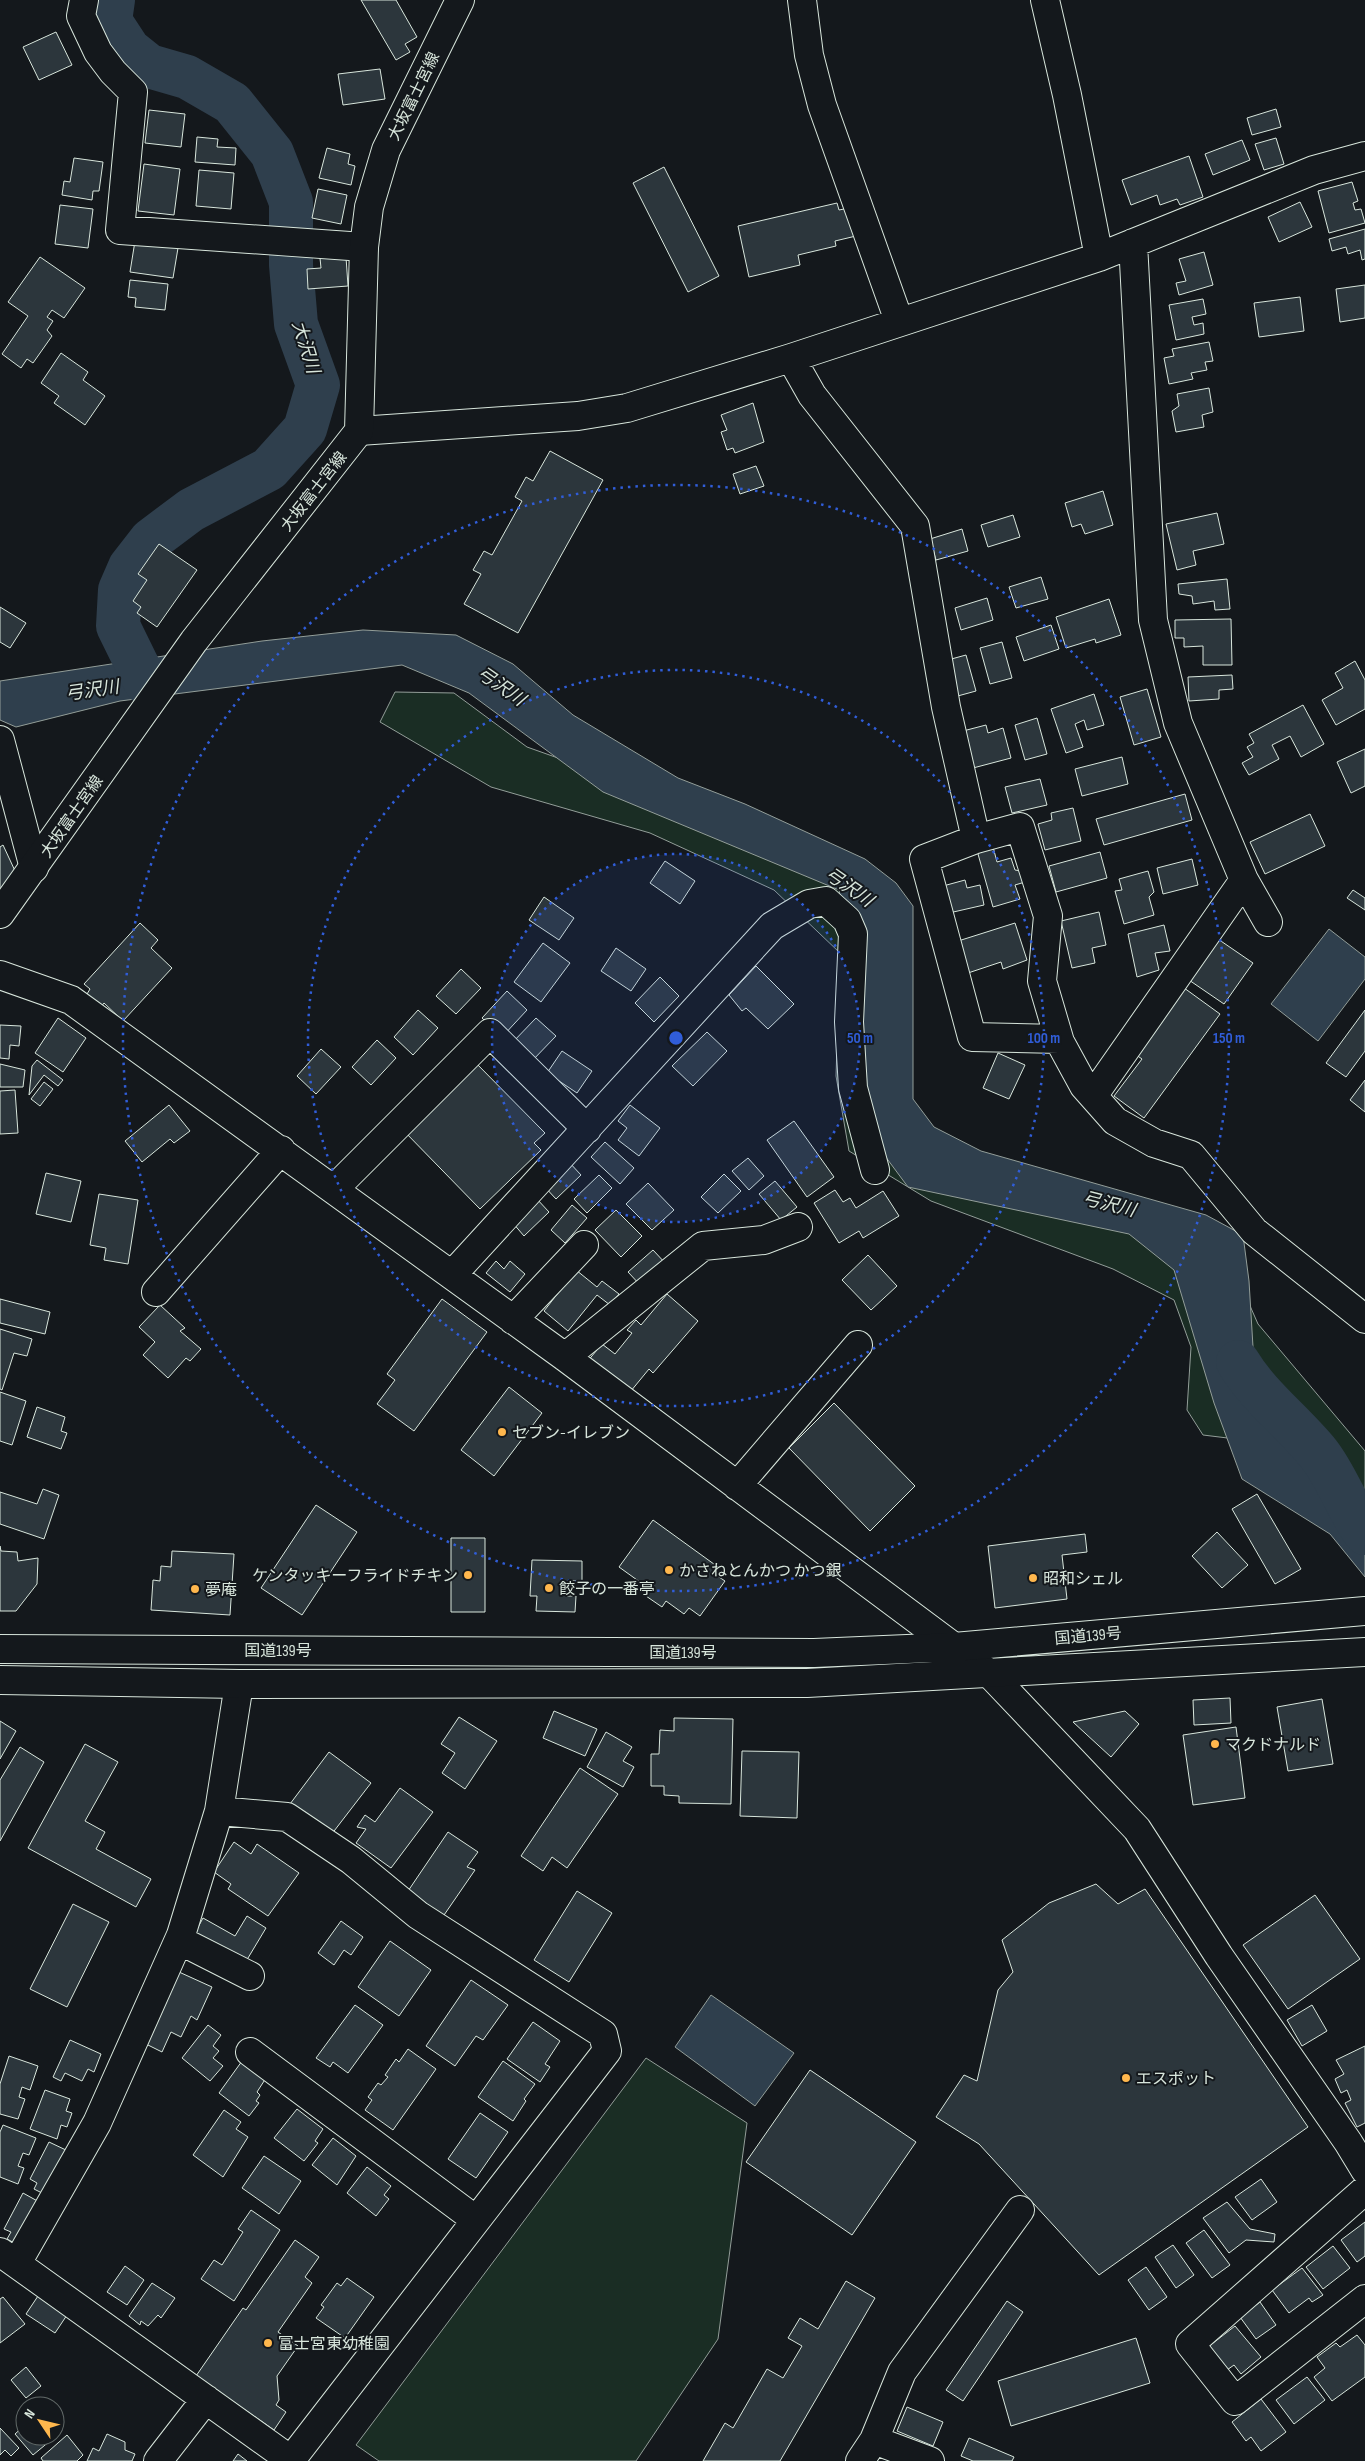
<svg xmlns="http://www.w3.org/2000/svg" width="1365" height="2461" viewBox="0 0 1365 2461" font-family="'Sofia Sans Condensed','Noto Sans JP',sans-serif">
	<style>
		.green { fill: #1a2d24; stroke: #939e99 }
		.water { fill: #2f3f4d; stroke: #939e99 }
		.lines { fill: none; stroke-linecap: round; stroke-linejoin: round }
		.river { stroke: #2f3f4d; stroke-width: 44 }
		.building { fill: #2c363c; stroke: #d8e6dc }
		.minor-casing { stroke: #d8e6dc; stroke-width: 30 }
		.major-casing { stroke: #d8e6dc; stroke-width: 30 }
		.highway-casing { stroke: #d8e6dc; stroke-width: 30 }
		.minor { stroke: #14181c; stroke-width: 28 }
		.major { stroke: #14181c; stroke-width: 28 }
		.highway { stroke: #14181c; stroke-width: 28 }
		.ring { fill: none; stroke: #305dd8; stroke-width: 2.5; stroke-dasharray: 2.5 5 }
		.poi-dot { fill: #ffb74d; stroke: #14181c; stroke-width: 2 }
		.labels { text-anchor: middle; stroke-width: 4; stroke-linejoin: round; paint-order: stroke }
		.street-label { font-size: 16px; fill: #d8e6dc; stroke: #14181c }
		.poi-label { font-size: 16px; fill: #d8e6dc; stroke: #14181c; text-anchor: start }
		.water-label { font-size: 18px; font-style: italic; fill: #d8e6dc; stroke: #14181c }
		.centre { fill: #305dd8; stroke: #14181c; stroke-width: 2.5 }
		.ring-label { font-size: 15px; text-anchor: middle; font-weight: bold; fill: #305dd8; stroke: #14181c; stroke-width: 4; stroke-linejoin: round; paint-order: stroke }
	</style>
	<rect width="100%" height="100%" fill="#14181c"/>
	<path class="green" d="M395,692l59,1 73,54 121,43 214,86 35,224 62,59 262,81 37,84 107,127v107l-113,-117 -49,-6 -16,-25 4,-63 -17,-47 -61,-31 -182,-68 -82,-50 -13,-75 4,-123 -66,-63 -124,-57 -159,-46 -111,-65z
		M646,2058l101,65 -29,216 -82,122h-257l-23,-16z"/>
	<path class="water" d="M363,630l93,5 57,29 60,51 105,63 67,26 120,55 31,24 17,23v193l21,28 47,24 225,64 37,20 6,46 4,66 24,61 43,48 45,58v63l-35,-43 -88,-55 -28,-76 -40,-133 -45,-36 -221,-47 -46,-62 -2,-127 -21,-108 -236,-98 -134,-99 -67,-28 -282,36 -104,26 -16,-7v-39l262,-40z
		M1329,929l36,28v22l-47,62 -47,-37z
		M711,1995l83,58 -39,53 -80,-59z"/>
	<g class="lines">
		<path class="river" d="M113,0l-3,21 19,29 20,16 38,11 45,26 40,50 19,49v63l5,59 22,61 -13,44 -36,40 -78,41 -40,30 -21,27 -10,23 -2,36 28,57
			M1238,1362c21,35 55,60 81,92 18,23 28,54 46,79"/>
	</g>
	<path class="building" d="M361,0h35l21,37 -12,7 5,8 -14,8z
		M56,32l16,33 -33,15 -16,-33z
		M380,69l5,30 -42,6 -5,-31z
		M1276,109l5,18 -29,8 -5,-17z
		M149,110l36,4 -4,33 -36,-4z
		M197,137l21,2 -1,8 19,1 -1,17 -40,-3z
		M1276,138l8,26 -20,6 -9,-26z
		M1242,140l8,20 -37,15 -8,-21z
		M327,148l23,6 -2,10 7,2 -4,19 -32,-7z
		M1189,156l14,41 -23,8 -3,-6 -17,6 -3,-10 -26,10 -9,-25z
		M74,158l29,4 -4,29h-6l-1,9 -30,-5 2,-14 6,1z
		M144,164l36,5 -6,46 -36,-4z
		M664,167l55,109 -31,16 -55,-109z
		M199,170l35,3 -3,36 -35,-3z
		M1352,182l6,19 -5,2 2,7 6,-1 4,14 -36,10 -11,-42z
		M318,189l29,6 -6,29 -29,-6z
		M1300,202l12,25 -33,15 -11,-25z
		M837,203l2,7 10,-2 7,28 -21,5 1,5 -38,9 2,10 -51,12 -11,-51z
		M60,205l33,4 -5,39 -33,-4z
		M1365,229v30l-3,1 -2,-10 -12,4 -2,-7 -14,4 -3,-12z
		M135,241l43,7 -5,30 -43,-6z
		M1204,252l9,33 -34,10 -3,-12 10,-2 -7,-22z
		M40,257l45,31 -21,30 -12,-8 -5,7 6,4 -6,9 5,6 -19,27 -6,-4 -6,9 -19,-14 26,-38 -20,-14z
		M346,257l2,29 -40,3 -1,-20 14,-1 -1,-10z
		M130,280l38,4 -3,26 -30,-3 1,-9 -8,-1z
		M1365,285v33l-25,4 -4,-33z
		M1300,297l4,34 -45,6 -5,-34z
		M1203,299l3,15 -14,3 2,8 9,-2 1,11 -28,6 -7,-35z
		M1209,342l4,19 -8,1 2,8 -16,3 2,6 -24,5 -5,-26 10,-2 -2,-7z
		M61,353l27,19 -5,8 22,16 -20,29 -31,-22 5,-7 -18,-13z
		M1209,388l4,24 -11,3 2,12 -28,5 -4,-21 7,-5 -2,-12z
		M753,403l11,39 -29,11 -2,-5 -6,2 -6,-18 6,-2 -6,-15z
		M550,451l53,29 -85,153 -54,-29 17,-30 -8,-4 11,-19 8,4 30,-54 -7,-4 11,-20 7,4z
		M756,466l8,20 -24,8 -7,-20z
		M1103,491l10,34 -28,9 -4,-10 -9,3 -7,-24z
		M1217,513l7,31 -31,7 3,14 -19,5 -11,-46z
		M1013,515l7,22 -32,10 -7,-22z
		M962,529l6,22 -32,9 -6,-21z
		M159,544l38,26 -40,57 -20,-14 4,-6 -8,-6 14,-21 -9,-6z
		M1041,577l7,22 -32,9 -7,-21z
		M1227,579l3,30 -15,1 -1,-9 -21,3 -1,-8 -13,-2 -1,-10z
		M987,598l6,22 -32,10 -6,-22z
		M1109,599l12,36 -25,8 -1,-4 -29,9 -10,-31z
		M0,607l26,16 -16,25 -10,-6z
		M1231,619l1,46h-29v-19l-19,1v-9h-9v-18z
		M1051,625l8,24 -35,12 -8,-24z
		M1002,642l10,36 -22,6 -10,-36z
		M966,655l10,36 -22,6 -10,-36z
		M1355,661l10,19v29l-29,16 -14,-25 21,-12 -8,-15z
		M1232,675l1,14 -14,1v9l-30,2 -1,-24z
		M1147,689l14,48 -27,8 -14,-48z
		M1094,694l10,31 -17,5 -3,-10 -9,4 8,23 -17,6 -15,-44z
		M1303,705l21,39 -23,13 -11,-21 -18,9 7,14 -30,16 -7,-12 11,-6 -6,-10 7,-4 -5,-9z
		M1037,718l10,36 -22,6 -10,-35z
		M986,725l2,8 15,-5 8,30 -38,10 -10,-37z
		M1365,749v37l-14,7 -14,-31z
		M1122,757l6,27 -46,12 -7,-27z
		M1040,779l7,26 -35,8 -7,-26z
		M1185,794l7,26 -88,25 -8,-26z
		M1073,808l8,33 -36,9 -7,-26 14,-4 -1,-7z
		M1310,814l15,32 -60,28 -15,-32z
		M992,843l5,19 14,-4 4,12 6,1 4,11 -10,3 5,14 -27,8 -17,-60z
		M3,845l13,28 -16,22v-48z
		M1100,852l7,26 -51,14 -7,-26z
		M1192,859l6,26 -35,9 -6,-26z
		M665,861l30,20 -15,23 -30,-21z
		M1148,871l6,21 -5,5 5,18 -30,9 -9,-33 7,-1 -3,-11z
		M965,880l2,8 13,-3 4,20 -35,8 -6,-27z
		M1353,890l12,8v12l-18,-12z
		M544,897l30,21 -15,22 -30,-20z
		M1099,912l7,33 -14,3 3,15 -23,5 -11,-47z
		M140,923l18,17 -7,8 21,20 -49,53 -19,-18 -3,4 -14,-13 3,-5 -6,-5z
		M1015,923l12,37 -24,9 -2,-7 -36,12 -10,-32z
		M1164,925l6,26 -15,2 4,17 -22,7 -9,-43z
		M1215,937l38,26 -29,41 -38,-26z
		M543,943l27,20 -29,39 -27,-20z
		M616,948l30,21 -15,22 -30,-20z
		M756,966l38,38 -26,25 -22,-21 -4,3 -13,-16z
		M461,969l20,19 -25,26 -20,-18z
		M660,977l19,19 -25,26 -19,-19z
		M1180,985l40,29 -76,104 -30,-22 28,-37 -10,-7z
		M507,991l20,19 -25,27 -20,-19z
		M418,1010l20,18 -25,27 -19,-18z
		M1365,1010v41l-19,26 -20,-14z
		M58,1018l28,20 -23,34 -28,-19z
		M536,1018l20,18 -25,26 -20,-18z
		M0,1025l21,1 -2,20 -9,-1 -1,14 -9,-1z
		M707,1032l20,19 -34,35 -21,-20z
		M377,1040l19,18 -25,27 -19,-18z
		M321,1049l20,18 -25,27 -19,-18z
		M562,1051l30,20 -15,22 -30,-20z
		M998,1053l27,12 -16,34 -26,-11z
		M37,1060l26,20 -5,6 -14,-11 -15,20 3,-29z
		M473,1060l72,73 -11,10 7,7 -61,59 -78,-80z
		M0,1064l25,6 -2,17h-23z
		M1365,1080v32l-15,-12z
		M44,1082l9,7 -13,17 -9,-7z
		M15,1090l3,43 -18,1v-43z
		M169,1105l21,26 -16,12 -4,-4 -28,23 -17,-21z
		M630,1105l30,23 -21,28 -21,-16 9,-12 -9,-7z
		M794,1121l40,56 -27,20 -40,-57z
		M605,1142l29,26 -14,16 -29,-27z
		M748,1158l16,18 -15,14 -17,-19z
		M568,1161l13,14 -25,24 -13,-14z
		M46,1173l35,8 -10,41 -35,-8z
		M724,1174l17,17 -23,22 -17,-16z
		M599,1175l13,13 -25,25 -13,-14z
		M775,1181l22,26 -16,13 -22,-26z
		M648,1183l26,27 -22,20 -26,-26z
		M835,1190l8,12 7,-4 6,10 27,-17 16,25 -36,22 -4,-7 -20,12 -25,-40z
		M99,1194l39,6 -10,64 -24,-4 2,-12 -16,-3z
		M536,1198l13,14 -25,24 -12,-14z
		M572,1205l15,13 -22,25 -14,-13z
		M616,1210l26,26 -21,21 -26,-27z
		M653,1250l14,15 -25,22 -14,-15z
		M868,1255l29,31 -26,24 -29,-30z
		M496,1261l8,8 6,-8 15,13 -15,18 -24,-19z
		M576,1270l21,17 5,-6 17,13 -9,11 -13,-10 -29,36 -24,-20z
		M667,1294l31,27 -45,52 -4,-4 -23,28 -40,-34 16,-19 13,10 17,-21 -5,-3 9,-10 5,5z
		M0,1299l50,13 -5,22 -45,-11z
		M442,1299l45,33 -73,99 -37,-27 18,-24 -8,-6z
		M160,1305l25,23 -5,3 21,18 -11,12 -4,-3 -18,20 -25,-23 12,-13 -16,-15z
		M0,1329l32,10 -5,17 -13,-3 -12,37 -2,-1z
		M509,1387l33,26 -48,63 -33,-26z
		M0,1392l26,9 -14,44 -12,-4z
		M834,1403l81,83 -45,45 -81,-83z
		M37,1407l28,10 -4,14 6,2 -6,16 -34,-12z
		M43,1489l16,6 -15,44 -44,-15v-32l37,12z
		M1257,1494l44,75 -26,15 -43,-75z
		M316,1505l41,27 -55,83 -41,-27z
		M653,1520l65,47 -5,6 12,8 -25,35 -11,-8 -5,6 -18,-13 -4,6 -16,-11 5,-6 -32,-23z
		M1217,1532l31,33 -26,23 -30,-32z
		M1085,1534l2,18 -25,3 5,44 -72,9 -7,-62z
		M451,1538h34v74h-34z
		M0,1546l1,5 16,1 1,9 20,-3 -1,26 -21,27h-16z
		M172,1551l62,3 -4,61 -79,-5 2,-30 7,1 1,-15 10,1z
		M532,1560l50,1v20h-14l-1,15h9l-1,16 -39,-1 1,-15h-7z
		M1230,1698l1,25 -37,2 -1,-25z
		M1322,1699l11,65 -45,7 -11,-64z
		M554,1711l43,18 -12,27 -42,-18z
		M1125,1711l14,13 -28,33 -38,-35z
		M459,1717l38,24 -32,48 -23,-16 13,-20 -14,-9z
		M674,1718l59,1 -2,85 -52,-1v-7l-15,-1v-9h-13v-32h8l1,-24 14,1z
		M0,1721l16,10 -16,28z
		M1236,1727l9,71 -52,7 -10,-70z
		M606,1732l26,15 -9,14 11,6 -11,20 -36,-20z
		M85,1744l33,18 -33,59 20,11 -9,17 55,30 -15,28 -108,-59z
		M20,1747l24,15 -44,79v-61z
		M742,1751l57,1 -2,66 -57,-2z
		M329,1752l42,31 -40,52 -41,-31z
		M580,1768l38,26 -51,74 -15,-11 -9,14 -22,-15z
		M400,1788l33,24 -42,56 -35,-25 10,-14 -9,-2 8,-12 10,7z
		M448,1832l30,20 -11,15 8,3 -33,48 -36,-24z
		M234,1842l17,12 6,-10 42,29 -31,43 -40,-27 3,-5 -17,-12z
		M1096,1884l22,20 27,-15 163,238 -209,148 -120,-131 -43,-27 28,-42 13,6 21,-91 15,-18 -11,-32 47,-37z
		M577,1891l35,22 -43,69 -35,-22z
		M1315,1895l45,64 -72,50 -45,-64z
		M73,1904l36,18 -42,85 -37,-18z
		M247,1916l19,12 -21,35 -50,-30 8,-15 32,18z
		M341,1921l22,16 -12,18 -7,-5 -10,15 -16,-12z
		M390,1941l41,29 -32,46 -41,-29z
		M179,1972l33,15 -15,33 -6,-4 -10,21 -10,-5 -9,20 -16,-8z
		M471,1980l37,25 -25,35 -7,-4 -21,30 -29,-20z
		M355,2005l28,20 -35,48 -15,-11 -3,5 -14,-9z
		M1312,2005l15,26 -25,15 -15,-26z
		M533,2022l27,19 -15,23 5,3 -10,15 -33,-23z
		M208,2025l13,10 -8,11 6,5 -6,7 10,8 -13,15 -28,-23z
		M70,2040l31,14 -7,18 -6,-3 -6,12 -17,-8 -4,8 -8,-4z
		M1365,2046v77l-8,4 -12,-24 6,-3 -4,-10 -6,3 -6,-14 9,-5 -8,-14z
		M408,2049l28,20 -43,61 -28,-20 7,-10 -4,-3 10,-14 3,2 7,-8 -3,-2 11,-16 3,3z
		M9,2056l29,10 -8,24 -8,-3 -3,10 6,2 -7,20 -18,-5v-30z
		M242,2061l24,17 -9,14 3,3 -4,6 3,2 -10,13 -30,-23z
		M503,2061l32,23 -11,15 2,2 -13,20 -35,-24z
		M810,2070l106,72 -64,93 -106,-73z
		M45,2090l25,9 -4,12 6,2 -5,14 -6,-2 -4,14 -27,-10z
		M297,2109l26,20 -8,12 3,2 -14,18 -30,-23z
		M224,2110l17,12 -5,7 12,8 -25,40 -30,-22z
		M480,2113l28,19 -32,46 -28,-19z
		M3,2125l33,13 -7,17 -6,-2 -5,13 6,2 -6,16 -18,-7v-45z
		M333,2138l23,18 -19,29 -25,-20z
		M49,2142l19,9 -22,44 -12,-6 3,-6 -7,-4z
		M264,2156l37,25 -22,33 -37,-26z
		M367,2167l24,19 -7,9 5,4 -13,17 -29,-23z
		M1261,2179l16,23 -25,18 -17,-23z
		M23,2193l18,10 -23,42 -11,-6 4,-7 -7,-3z
		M1227,2202l23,27 25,5 -1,8 -28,-2 -17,13 -26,-35z
		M251,2210l29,20 -46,71 -33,-22 13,-19 8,5 21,-33 -5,-3z
		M1365,2222v34l-8,6 -16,-22z
		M1204,2230l26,35 -18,13 -26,-35z
		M295,2240l24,17 -14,20 7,6 -34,49 20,14 -21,30 2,24 -3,5 10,7 -12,18 -78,-54 47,-68 3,2z
		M1173,2245l21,30 -18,13 -21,-31z
		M1333,2246l17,22 -27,21 -17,-22z
		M125,2266l19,14 -17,25 -20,-13z
		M1146,2267l21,30 -18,13 -21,-30z
		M1302,2268l21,27 -11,7 -3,-4 -20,15 -17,-23z
		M347,2278l27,19 -29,41 -29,-20 8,-11 -3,-2 16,-22 4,3z
		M846,2281l29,17 -95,163h-77l22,-38 8,5 34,-59 16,9 19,-32 -14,-8 12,-20 18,11z
		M152,2283l23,15 -14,20 -3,-3 -10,11 -7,-5 -1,4 -11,-9z
		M38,2296l29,19 -12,18 -29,-19z
		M3,2297l22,27 -25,19v-44z
		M1007,2301l16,11 -60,89 -17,-11z
		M1260,2302l16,23 -20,14 -16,-22z
		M1235,2326l26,31 -20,17 -7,-9 -7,5 -19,-23z
		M1357,2335l8,10v32l-33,24 -18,-24 11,-9 -8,-11 19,-14 4,4z
		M1136,2338l14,45 -139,43 -13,-45z
		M26,2367l15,19 -15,12 -15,-18z
		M1307,2377l18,23 -31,24 -18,-24z
		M1261,2399l25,33 -25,19 -10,-14 -5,4 -14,-19z
		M907,2407l36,15 -10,24 -36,-15z
		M55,2423l7,8 -29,24 -18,-21 10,-9v11h30z
		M0,2428l19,20 -8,8 -6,-6 -5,5z
		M107,2434l18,8v8l10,4 -3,7h-45l6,-13 6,3z
		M67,2435l16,20 -6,6h-34l-2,-3z
		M969,2438l45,19 -2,4h-39l-12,-5z
		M238,2454l9,7h-14z"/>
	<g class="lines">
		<defs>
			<path id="minor" d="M84,0l-3,16 17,36 15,20 20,20 -13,138 244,17
				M802,0l7,55 13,50 77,216
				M1045,0l22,95 32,162
				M1133,243l20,377 25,103 66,157 24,42
				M791,358l21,37 103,131 31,181 30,132 44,-12 28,89 -6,65 18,61 24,44 31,35 39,22 37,12 63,76 111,88
				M359,431l219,-15 49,-8 164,-50 308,-101 215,-87 51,-14
				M0,740l34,128
				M976,839l-52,20 48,178 87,2
				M0,975l71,25 494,357 425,317 147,155 82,127 129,186 17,28
				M1093,1096l151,-216
				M334,1189l156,-156 97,96
				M452,1275l320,-349 37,-22 17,-3 21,19 6,14 -4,88 4,66 22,82
				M156,1292l125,-142
				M513,1320l71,-75
				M565,1357l138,-111 61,-6 34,-13
				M737,1486l121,-141
				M219,1811l68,6 64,43 67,55 185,119 4,17 -316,409
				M179,1940l71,36
				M250,2052l226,168
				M1365,2190l-175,154 45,57 130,-102
				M0,2252l292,209
				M17,2263l80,-140 84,-188 38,-124 20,-127
				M874,2440l56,21
				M158,2461l48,-62
				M860,2461l14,-21 28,-68 118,-162"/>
			<path id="major" d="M0,914l194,-273 165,-210 5,-184 5,-40 17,-57 74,-150"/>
			<path id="highway" d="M0,1649l814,4 140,-6 411,-36
				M0,1680l239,4 568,-1 558,-31"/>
		</defs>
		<use href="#minor" class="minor-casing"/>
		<use href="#major" class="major-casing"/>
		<use href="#highway" class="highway-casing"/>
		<use href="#minor" class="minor"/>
		<use href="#major" class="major"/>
		<use href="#highway" class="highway"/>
	</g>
	<circle cx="676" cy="1038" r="184" fill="#305dd8" fill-opacity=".12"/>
	<g class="ring">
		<circle cx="676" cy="1038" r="184"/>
		<circle cx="676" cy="1038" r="368"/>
		<circle cx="676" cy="1038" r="553"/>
	</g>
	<g class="poi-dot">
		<circle cx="502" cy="1432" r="5"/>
		<circle cx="669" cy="1570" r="5"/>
		<circle cx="468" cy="1575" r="5"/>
		<circle cx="1033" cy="1578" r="5"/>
		<circle cx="549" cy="1588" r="5"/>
		<circle cx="195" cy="1589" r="5"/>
		<circle cx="1215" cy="1744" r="5"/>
		<circle cx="1126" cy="2078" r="5"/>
		<circle cx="268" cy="2343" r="5"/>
	</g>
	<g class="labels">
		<g class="street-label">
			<text transform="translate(413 96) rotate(-64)" y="6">大坂富士宮線</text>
			<text transform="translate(313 491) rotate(-52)" y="6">大坂富士宮線</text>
			<text transform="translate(71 816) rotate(-55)" y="6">大坂富士宮線</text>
			<text transform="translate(1088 1635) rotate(-5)" y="6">国道139号</text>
			<text x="278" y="1656">国道139号</text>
			<text x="683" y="1658">国道139号</text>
		</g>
		<g class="poi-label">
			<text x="512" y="1438">セブン-イレブン</text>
			<text x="679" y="1576">かさねとんかつ かつ銀</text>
			<text x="458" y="1581" text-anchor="end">ケンタッキーフライドチキン</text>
			<text x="1043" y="1584">昭和シェル</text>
			<text x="559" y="1594">餃子の一番亭</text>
			<text x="205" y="1595">夢庵</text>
			<text x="1225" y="1750">マクドナルド</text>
			<text x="1136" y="2084">エスポット</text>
			<text x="278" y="2349">富士宮東幼稚園</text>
		</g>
		<g class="water-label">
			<text transform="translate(306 347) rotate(73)" y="6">大沢川</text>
			<text transform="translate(501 686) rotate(35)" y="6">弓沢川</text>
			<text transform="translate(92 690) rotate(-8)" y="6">弓沢川</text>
			<text transform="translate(849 887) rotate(35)" y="6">弓沢川</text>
			<text transform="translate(1109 1204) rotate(14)" y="6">弓沢川</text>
		</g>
	</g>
	<circle cx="676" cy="1038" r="8" class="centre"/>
	<g class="ring-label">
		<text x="860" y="1043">50 m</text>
		<text x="1044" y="1043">100 m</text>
		<text x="1229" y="1043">150 m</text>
	</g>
	<g transform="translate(40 2421) rotate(305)"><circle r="24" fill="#14181c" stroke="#626a69"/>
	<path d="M0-4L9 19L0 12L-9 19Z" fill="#ffb74d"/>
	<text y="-8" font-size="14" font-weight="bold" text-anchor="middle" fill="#d8e6dc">N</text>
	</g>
</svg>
